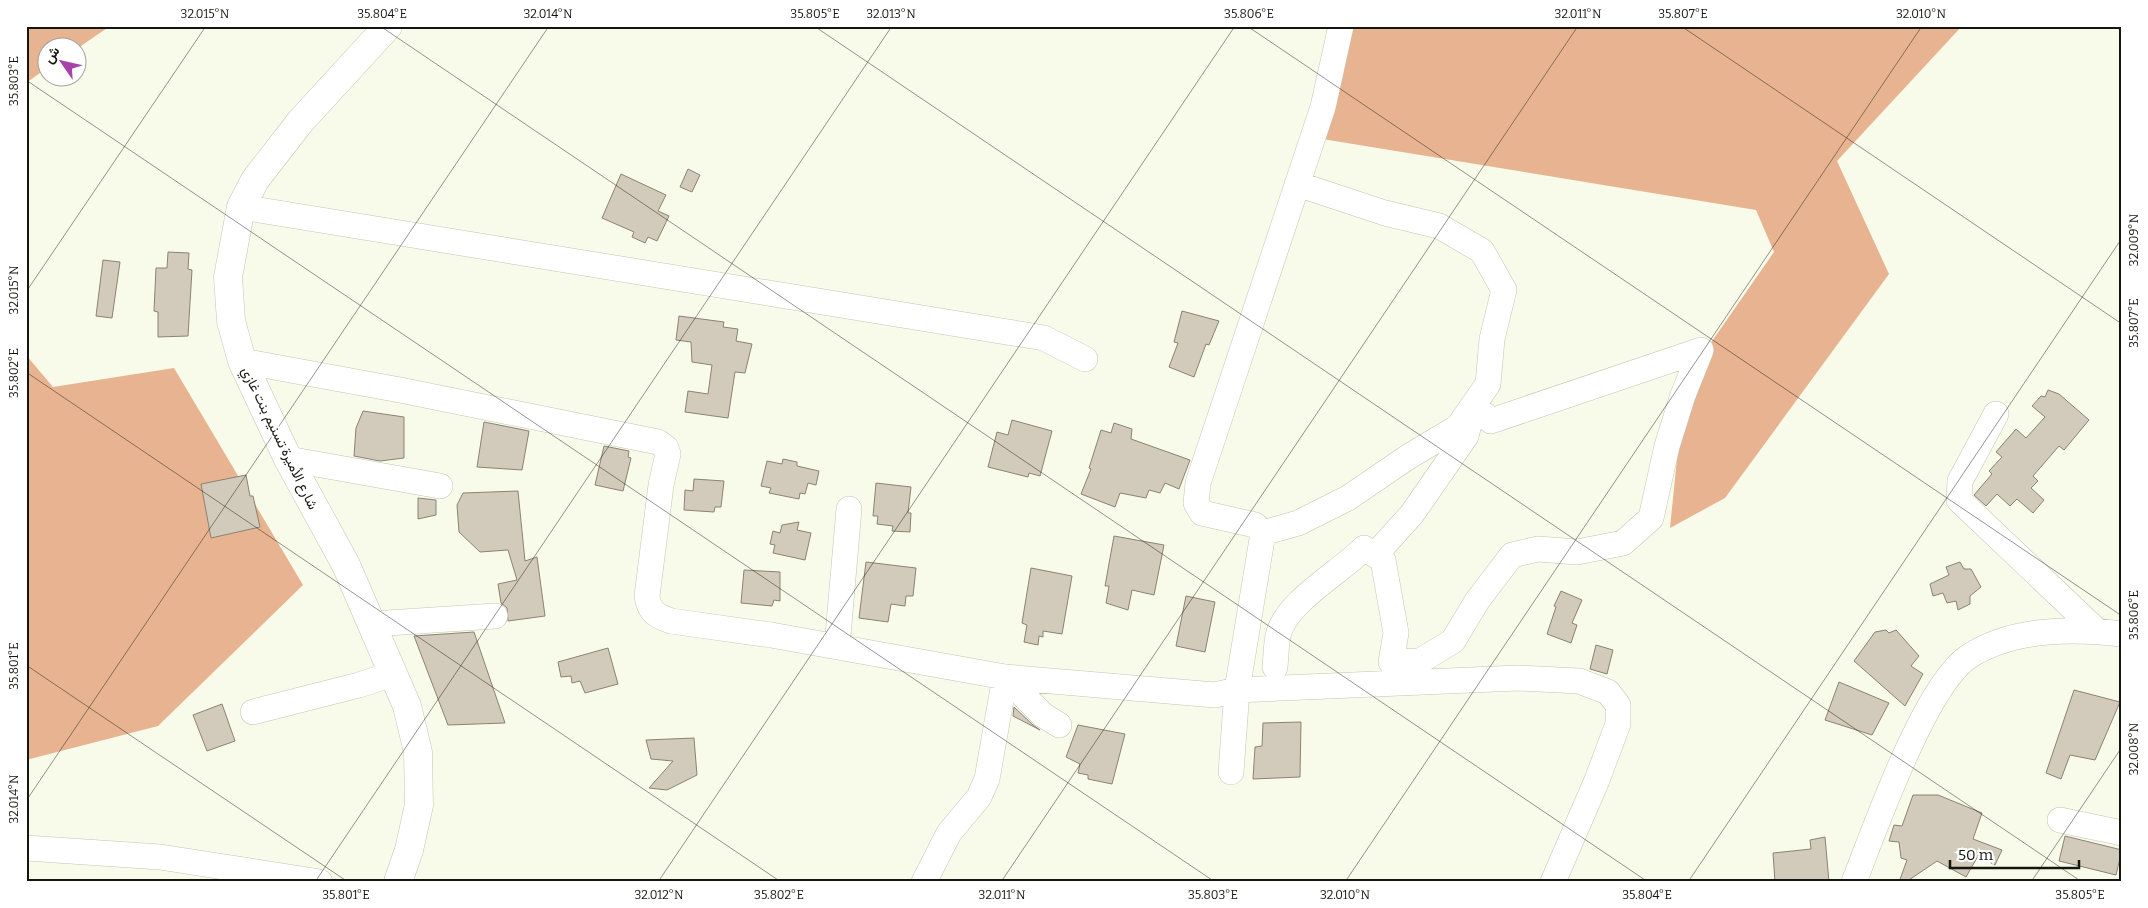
<svg xmlns="http://www.w3.org/2000/svg" width="2148" height="908" viewBox="0 0 2148 908" font-family="Bitter,Vazirmatn,serif">
	<style>
		.forest { fill: #e8b390 }
		.building { fill: #d2caba; stroke: #8a8374 }
		.lines { fill: none; stroke-linecap: round; stroke-linejoin: round }
		.minor-casing { stroke: #c3c5b4; stroke-width: 26 }
		.major-casing { stroke: #c3c5b4; stroke-width: 29 }
		.minor { stroke: #fff; stroke-width: 25 }
		.major { stroke: #fff; stroke-width: 28 }
		.ticks { fill: none; stroke: #151610; stroke-width: 1; stroke-opacity: 0.45 }
		.labels { text-anchor: middle; stroke-width: 4.5; stroke-linejoin: round; paint-order: stroke }
		.street-label { font-size: 14px; fill: #151610; stroke: #fff }
		.neatline { fill: none; stroke: #151610; stroke-width: 2 }
		.ticks-label { font-size: 12px; text-anchor: middle; fill: #151610 }
	</style>
	<rect width="100%" height="100%" fill="#f8fbe9"/>
	<path class="forest" d="M26,26h84l-32,22h-30l-1,20 -21,15z
		M1340,26h622l-125,135 52,113 -164,224 -55,30 15,-148 89,-128 -18,-42 -452,-74z
		M26,355l27,32 121,-19 129,217 -145,141 -132,34z"/>
	<path class="building" d="M688,169l12,6 -8,17 -12,-5z
		M621,174l45,21 -8,16 11,5 -12,25 -9,-4 -3,6 -13,-6 2,-5 -32,-14z
		M168,252l21,1 -1,16 4,1 -4,66 -30,1v-25l-4,-1 2,-43h11z
		M103,260l17,2 -8,56 -16,-2z
		M1182,311l37,10 -10,24 -3,-1 -12,33 -25,-10 9,-24 -4,-1z
		M679,316l45,6 -1,5 15,2 -2,12 16,3 -7,29 -10,-1 -7,46 -43,-6 3,-21 20,3 4,-29 -20,-3 -1,-20 -15,-2z
		M2048,390l11,4 30,26 -25,30 -5,-4 -26,30 5,5 -7,7 13,12 -11,13 -16,-14 -7,7 -13,-12 -11,12 -12,-11 18,-21 -3,-3 13,-14 -6,-5 20,-23 10,9 19,-21 -13,-11 9,-10 4,1z
		M363,411l41,6v41l-24,3 -26,-5 2,-28z
		M1012,420l40,11 -12,45 -11,-3 -1,4 -40,-10 9,-35 11,3z
		M484,422l45,9 -7,39 -45,-3z
		M1114,423l18,6 -1,10 59,21 -11,29 -14,-6 -5,10 -11,-3 -3,8 -26,-5 -5,14 -34,-13 10,-25 -2,-1 12,-38 10,3z
		M604,446l25,5 -1,6 3,1 -8,33 -28,-6z
		M783,459l14,3v4l22,5 -3,14 -8,-2 -3,11 -5,-1 -1,6 -30,-6 2,-5 -10,-2 6,-25 15,3z
		M246,475l4,21h3l7,31 -49,11 -10,-54z
		M694,479l30,2 -3,26h-6l-1,5 -30,-2 1,-20 8,1z
		M876,483l35,4 -3,26h3l-1,19 -18,-1 1,-5 -16,-2 1,-8h-5z
		M518,491l7,70 12,-4 8,59 -37,5 -1,-13 -6,-5 -3,-19 19,-4 -9,-30 -28,2 -21,-20 -2,-27 6,-12z
		M418,498l18,2v15l-18,4z
		M799,522l-2,8 14,3 -6,27 -32,-7 2,-8 -5,-1 3,-13 7,2 2,-8z
		M1114,536l50,9 -10,50 -22,-5 -4,20 -22,-7 3,-17h-4z
		M866,562l50,6 -3,28h-7l-1,10 -14,-2 -3,18 -29,-4z
		M1960,562l4,7h7l10,18 -11,9v8l-12,6 -2,-9 -9,2 -4,-10 -10,3 -3,-12 19,-9 -3,-8z
		M1031,568l41,8 -10,58 -19,-3v6l-4,-1 -1,9 -14,-3 3,-17 -5,-2z
		M744,570l36,2v29l-6,-1 -2,6 -31,-3z
		M1561,591l21,9 -10,23 5,2 -6,18 -24,-9 9,-27 -2,-1z
		M1186,596l29,6 -10,50 -29,-6z
		M1886,630l3,3 7,-3 23,26 -8,10 12,8 -18,32 -51,-45 21,-29z
		M474,632l31,91 -57,2 -34,-89z
		M1596,645l17,5 -6,24 -17,-5z
		M608,648l10,36 -33,9 -5,-12 -8,2 -1,-7 -10,1 -3,-15z
		M1839,682l50,21 -17,32 -47,-15z
		M2074,690l46,12 -25,58 -25,-5 -9,24 -15,-6z
		M222,704l13,37 -28,10 -14,-36z
		M1014,707l19,18 7,5 -27,-14z
		M1301,722l-1,55 -47,2 2,-32 7,-1 1,-23z
		M1078,725l47,9 -13,50 -24,-5v-4l-10,-2 2,-9 -14,-7z
		M694,738l3,37 -30,15 -18,-2 24,-27 -22,-2 -5,-19z
		M1913,795h25l44,18 -9,26 29,11 -7,15 -17,-9 -12,21 -29,-16 -31,21h-7l8,-22 -6,-2 -2,-16 -10,-1 5,-16 8,1z
		M2065,836l57,14 -6,25 -57,-14z
		M1825,837l4,45h-54l-2,-29 38,-4 -1,-9z"/>
	<g class="lines">
		<defs>
			<path id="minor" d="M1341,26l-18,81 -125,376 -2,20 6,10 53,12 8,8 -26,157 281,-12 61,3 29,11 10,13v19l-21,56 -44,102
				M241,207l803,131 41,21
				M242,361l158,29 258,52 8,6 2,6 -7,31 -14,111c2,16 10,20 24,25l100,14 234,42 210,18 22,-5 -6,82
				M1996,414l-36,67 -1,19 138,131
				M288,459l152,27
				M1263,533l35,-10 50,-25 60,-41 50,-30 30,-43 4,-45 12,-49 -22,-39 -43,-25 -54,-13 -88,-29
				M372,624l123,-8
				M837,647l12,-138
				M1275,667c1,-10 1,-21 3,-31 7,-34 62,-63 86,-88l19,12 13,73 -5,29 29,-1 33,-20 24,-40 35,-46 26,-6 39,3 46,-9 28,-25 16,-72 16,-51 18,-45 -210,71 -17,-16 -8,31 -54,78 -37,41
				M1005,677l38,38 16,10
				M253,712l106,-27 34,-11
				M2060,820l62,13
				M26,848l134,9 160,25
				M924,882l25,-49 30,-36 8,-18 18,-102
				M1854,882c20,-51 71,-196 114,-225 44,-29 103,-29 154,-23"/>
			<path id="major" d="M388,26l-88,96 -45,58 -14,27 -13,70 3,44 11,40 46,98 58,106 61,141 11,46 1,53 -10,45 -11,32"/>
		</defs>
		<use href="#minor" class="minor-casing"/>
		<use href="#major" class="major-casing"/>
		<use href="#minor" class="minor"/>
		<use href="#major" class="major"/>
	</g>
	<path class="ticks" d="M380,26l1268,856M814,26l1268,856M1247,26l875,590M1681,26l441,298M2114,26l8,5M26,80l1189,802M26,292l180,-266M26,372l755,510M26,665l322,217M26,801l523,-775M315,882l577,-856M658,882l577,-856M1001,882l577,-856M1345,882l577,-856M1688,882l434,-644M2031,882l91,-135"/>
	<g class="labels">
		<g class="street-label">
			<text transform="translate(280 438) rotate(64)" y="5">شارع الأميرة تسنيم بنت غازي</text>
		</g>
	</g>
	<rect width="2148" height="908" fill="none" stroke="#ffffff" stroke-width="55"/>
	<g transform="translate(62 62) rotate(304)"><circle r="24" fill="#ffffff" stroke="#a1a29f"/>
	<path d="M0-4L9 19L0 12L-9 19Z" fill="#a743a8"/>
	<text y="-8" font-size="14" font-weight="bold" text-anchor="middle" fill="#151610">ش</text>
	</g>
	<path d="M1950 860v8h129v-8" fill="none" stroke="#151610" stroke-width="2.5"/>
	<text x="1958" y="860" font-size="15" fill="#151610" stroke="#ffffff" stroke-width="4" paint-order="stroke">50 m</text>
	<rect x="28" y="28" width="2092" height="852" class="neatline"/>
	<g class="ticks-label">
		<text x="205" y="18">32.015°N</text>
		<text x="382" y="18">35.804°E</text>
		<text x="548" y="18">32.014°N</text>
		<text x="815" y="18">35.805°E</text>
		<text x="891" y="18">32.013°N</text>
		<text x="1249" y="18">35.806°E</text>
		<text x="1578" y="18">32.011°N</text>
		<text x="1683" y="18">35.807°E</text>
		<text x="1921" y="18">32.010°N</text>
		<text transform="translate(14 81) rotate(-90)" y="4">35.803°E</text>
		<text transform="translate(2134 240) rotate(-90)" y="4">32.009°N</text>
		<text transform="translate(14 290) rotate(-90)" y="4">32.015°N</text>
		<text transform="translate(2134 323) rotate(-90)" y="4">35.807°E</text>
		<text transform="translate(14 373) rotate(-90)" y="4">35.802°E</text>
		<text transform="translate(2134 615) rotate(-90)" y="4">35.806°E</text>
		<text transform="translate(14 666) rotate(-90)" y="4">35.801°E</text>
		<text transform="translate(2134 749) rotate(-90)" y="4">32.008°N</text>
		<text transform="translate(14 799) rotate(-90)" y="4">32.014°N</text>
		<text x="346" y="899">35.801°E</text>
		<text x="659" y="899">32.012°N</text>
		<text x="779" y="899">35.802°E</text>
		<text x="1002" y="899">32.011°N</text>
		<text x="1213" y="899">35.803°E</text>
		<text x="1345" y="899">32.010°N</text>
		<text x="1647" y="899">35.804°E</text>
		<text x="2080" y="899">35.805°E</text>
	</g>
</svg>
